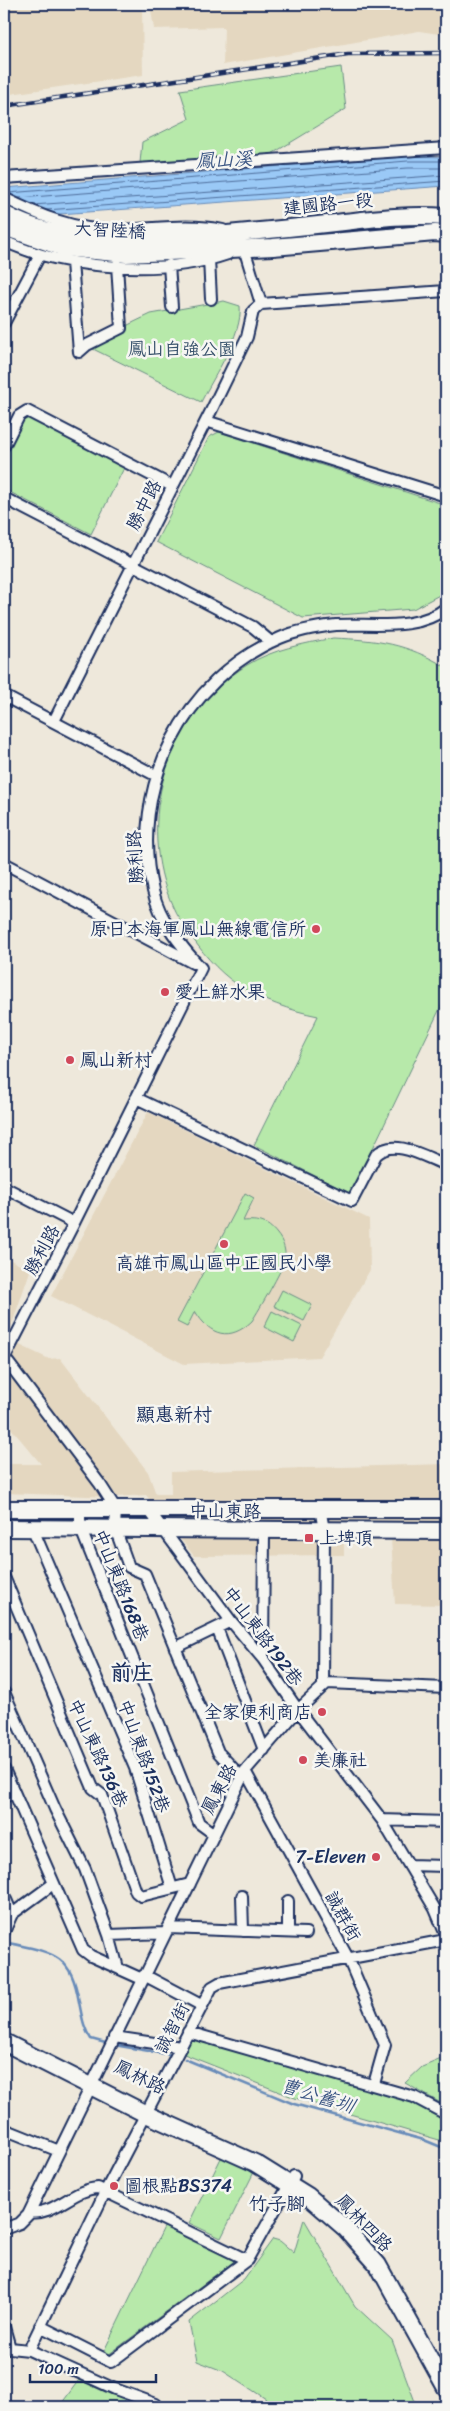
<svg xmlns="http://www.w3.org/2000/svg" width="450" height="2411" viewBox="0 0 450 2411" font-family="Sriracha,'LXGW WenKai TC',sans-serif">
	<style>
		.built { fill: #e4d7c0 }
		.green { fill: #b7e9aa; stroke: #698c84 }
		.water { fill: #9ac9f6; stroke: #678bb9 }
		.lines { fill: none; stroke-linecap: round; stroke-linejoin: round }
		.shore { stroke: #4e6d9b; stroke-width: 1 }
		.stream { stroke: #678bb9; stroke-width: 2.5 }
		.street-casing { stroke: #1b2f5e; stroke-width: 14 }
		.primary-casing { stroke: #1b2f5e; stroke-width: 20 }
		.street { stroke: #f6f6f2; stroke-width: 10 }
		.primary { stroke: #f6f6f2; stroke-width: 16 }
		.rail-casing { stroke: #1b2f5e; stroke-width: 4.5 }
		.rail { stroke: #f6f6f2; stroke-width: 2.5; stroke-dasharray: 8; stroke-linecap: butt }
		.poi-dot { fill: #d1495b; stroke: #f6f6f2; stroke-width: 2 }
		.labels { text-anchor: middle; stroke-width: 5; stroke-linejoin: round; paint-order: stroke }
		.street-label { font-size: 18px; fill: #1b2f5e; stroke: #f6f6f2 }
		.park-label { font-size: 18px; fill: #3a546d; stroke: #f6f6f2 }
		.poi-label { font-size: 18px; fill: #1b2f5e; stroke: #f6f6f2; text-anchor: start }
		.water-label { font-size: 19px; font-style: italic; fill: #3b5684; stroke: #f6f6f2 }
		.neighbourhood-label { font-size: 19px; fill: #1b2f5e; stroke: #f6f6f2 }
		.district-label { font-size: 22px; font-weight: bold; fill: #1b2f5e; stroke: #f6f6f2 }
	</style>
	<rect width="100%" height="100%" fill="#eee8db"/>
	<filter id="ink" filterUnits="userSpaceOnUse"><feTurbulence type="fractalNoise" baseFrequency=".02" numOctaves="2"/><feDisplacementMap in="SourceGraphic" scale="10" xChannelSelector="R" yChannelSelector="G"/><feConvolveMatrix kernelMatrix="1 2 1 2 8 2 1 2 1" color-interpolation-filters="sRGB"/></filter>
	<g filter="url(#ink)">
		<path class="built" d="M4,4h138l1,71 -133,19 -6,-61z
			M150,4h296v31l-27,-4 -196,34 1,-38 -70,2z
			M148,1112l221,107 1,51 -51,87 -135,7 -133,-68z
			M4,1256l26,15 -23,68 42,20 11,-1 88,114 8,22h15v-22l275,-8v141l-51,-1 -4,-66 -47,-1v18l-150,1 -48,-61 -31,2 -111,-4v-29h37l-37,-44z"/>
		<path class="green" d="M341,67l5,42 -76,46 -130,8 2,-21 47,-23 -9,-29z
			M224,301l16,5c3,28 -26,70 -39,96l-110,-54 32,-16 5,-7 23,-11z
			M30,417l95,49 -34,68 -87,-45v-32l19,-38z
			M219,432l227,73 -1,87 -32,17 -110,9 -147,-76 53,-105z
			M333,638c46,2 72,5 113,29v329l-95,198 -97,-49 64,-129c-29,-6 -55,-15 -80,-31 -21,-14 -38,-35 -51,-55 -5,-8 -11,-15 -14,-23 -39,-86 -6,-192 74,-242 26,-16 56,-21 86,-27z
			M245,1193l9,5 -11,23c15,-1 24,0 34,13 6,7 9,16 8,25 -3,12 -25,49 -33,62 -22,21 -42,15 -57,-10l-8,16 -10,-5z
			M282,1290l30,15 -8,16 -30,-15z
			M272,1311l30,15 -8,16 -30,-15z
			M192,2038l220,63 34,19v22l-151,-44 -111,-44z
			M446,2057v49l-41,-23 17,-16z
			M223,2154l32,16 -34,68 -32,-15z
			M304,2219l51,87 37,34 25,67h-154l3,-8 -43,-28 -26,-10 -8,-39 55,-43 29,-40 7,2 14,12z
			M166,2223l71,36 -129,96 -5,-2z
			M81,2377l44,22 -2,8h-64z"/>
		<path class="water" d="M408,156l38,1v29l-442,32v-30z"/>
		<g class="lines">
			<path class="shore" d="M8,193l400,-32h38
				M19,198l389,-30h38
				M33,205l413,-30
				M46,210l400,-29"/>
			<path class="stream" d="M9,1943c45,10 62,11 70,59 3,14 4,25 12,37l18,5
				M114,2045l58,10
				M185,2059l109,45 130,36 22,9"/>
			<defs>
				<path id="street" d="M4,178l442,-30
					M4,198c34,17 70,32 109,32 37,0 73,-8 110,0
					M4,241c62,29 160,35 224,13
					M243,245l18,59
					M209,259l2,40
					M72,262l7,90
					M169,265l3,42
					M261,304l185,-13
					M4,323l36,-68
					M79,352l8,-7 34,-17 -4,-63
					M206,421l240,75
					M4,446l15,-30 8,-5 145,75
					M4,498l249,129 18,15
					M4,696l153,80
					M54,721l157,-310 36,-74 6,-26 8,-7
					M4,863l189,100
					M136,1098l216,103 24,-46c18,-18 49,2 70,10
					M4,1187l70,36
					M4,1357l96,127 16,25 -1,19 14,39 16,7 73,178 24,26
					M4,1359l70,-136 127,-255c-20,-22 -41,-47 -48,-77 -25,-103 31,-212 127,-253 16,-7 38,-11 56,-13 35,-2 81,7 110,-17
					M80,1508v19l119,296 15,11
					M320,1508l4,22 -1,156
					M148,1509l83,112 32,38 35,51 84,110 53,89 11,26
					M32,1527l103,241 37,120
					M4,1577l89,211 9,7 34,97 5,4 49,-12
					M217,1628l47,122
					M175,1648l56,-27
					M263,1659l1,-128
					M4,1692l51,117 30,60 24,66 9,33
					M4,1769l79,181 8,6 51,23
					M245,1771l103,187 37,87 -11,39
					M4,1797l10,-4
					M382,1820l64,2
					M409,1865l37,1
					M4,1895l8,19
					M242,1896l1,35
					M288,1901v31
					M168,1928l138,5
					M4,1932l8,-18 41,-30
					M109,1935l56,-2
					M144,1975l57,30
					M188,2032l226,65 32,17
					M114,2037l67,10
					M4,2129l55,22
					M30,2212c24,4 43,-23 68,-24l149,72
					M4,2229l16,-6 8,-8 217,-444 53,-61 29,-27 119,5
					M40,2326l71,36 136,-102 47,-84
					M4,2327l6,21
					M4,2350l6,-2 19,2 86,39 41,15
					M29,2350l77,-160 106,-203 7,-4 227,-43"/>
				<path id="primary" d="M4,214c56,30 121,27 182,23 53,-3 105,-9 158,-15 34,-4 68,-8 102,-5
					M4,227l60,21 62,6 147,-7 162,-14 11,1
					M4,1509h442
					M4,1528l442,3
					M4,2042l142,72 109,49 53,33 38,33 32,36 68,123"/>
			</defs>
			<use href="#street" class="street-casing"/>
			<use href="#primary" class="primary-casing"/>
			<use href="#street" class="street"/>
			<use href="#primary" class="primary"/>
			<defs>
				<path id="rail" d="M4,106l344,-52 98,-1"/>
			</defs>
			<use href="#rail" class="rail-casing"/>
			<use href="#rail" class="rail"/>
		</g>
	</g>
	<g class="poi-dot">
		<circle cx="316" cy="929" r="5"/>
		<circle cx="165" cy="992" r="5"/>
		<circle cx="70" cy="1060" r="5"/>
		<circle cx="224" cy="1244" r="5"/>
		<rect x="304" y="1533" width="10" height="10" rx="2.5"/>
		<circle cx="322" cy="1712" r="5"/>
		<circle cx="303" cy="1760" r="5"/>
		<circle cx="376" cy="1857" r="5"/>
		<circle cx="114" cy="2186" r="5"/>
	</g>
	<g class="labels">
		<g class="street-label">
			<text transform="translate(328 204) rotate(-6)" y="6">建國路一段</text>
			<text transform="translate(110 230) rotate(3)" y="6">大智陸橋</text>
			<text transform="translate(144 505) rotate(-63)" y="6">勝中路</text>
			<text transform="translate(135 857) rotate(-93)" y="6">勝利路</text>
			<text transform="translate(42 1250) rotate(-62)" y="6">勝利路</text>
			<text transform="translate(225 1511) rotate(1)" y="6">中山東路</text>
			<text transform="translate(121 1585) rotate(68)" y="6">中山東路168巷</text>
			<text transform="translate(263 1636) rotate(53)" y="6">中山東路192巷</text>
			<text transform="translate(98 1753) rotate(65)" y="6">中山東路136巷</text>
			<text transform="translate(144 1756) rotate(70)" y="6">中山東路152巷</text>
			<text transform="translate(219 1789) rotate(-62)" y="6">鳳東路</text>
			<text transform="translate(343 1916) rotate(61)" y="6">誠群街</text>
			<text transform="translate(172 2028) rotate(-63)" y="6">誠智街</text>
			<text transform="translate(140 2077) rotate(26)" y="6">鳳林路</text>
			<text transform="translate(364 2223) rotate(46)" y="6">鳳林四路</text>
		</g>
		<g class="park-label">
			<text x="182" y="355">鳳山自強公園</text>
		</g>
		<g class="poi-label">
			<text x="306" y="935" text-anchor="end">原日本海軍鳳山無線電信所</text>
			<text x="175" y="998">愛上鮮水果</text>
			<text x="80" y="1066">鳳山新村</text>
			<text x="224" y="1269" text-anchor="middle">高雄市鳳山區中正國民小學</text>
			<text x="319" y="1544">上埤頂</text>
			<text x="312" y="1718" text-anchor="end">全家便利商店</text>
			<text x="313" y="1766">美廉社</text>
			<text x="366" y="1863" text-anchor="end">7-Eleven</text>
			<text x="124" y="2192">圖根點BS374</text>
		</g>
		<g class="water-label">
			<text transform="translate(224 159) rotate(-3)" y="7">鳳山溪</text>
			<text transform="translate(318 2095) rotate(17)" y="7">曹公舊圳</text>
		</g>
		<g class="neighbourhood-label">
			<text x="174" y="1421">顯惠新村</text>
			<text x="277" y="2210">竹子腳</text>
		</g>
		<g class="district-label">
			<text x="132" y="1680">前庄</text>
		</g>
	</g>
	<rect width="450" height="2411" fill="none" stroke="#f6f6f2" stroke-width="20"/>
	<rect x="10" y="10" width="430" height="2391" fill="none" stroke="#1b2f5e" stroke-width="2" filter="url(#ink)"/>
	<path d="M30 2374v8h126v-8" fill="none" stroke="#1b2f5e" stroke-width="2.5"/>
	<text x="38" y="2374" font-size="15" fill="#1b2f5e" stroke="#f6f6f2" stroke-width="4" paint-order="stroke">100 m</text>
</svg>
